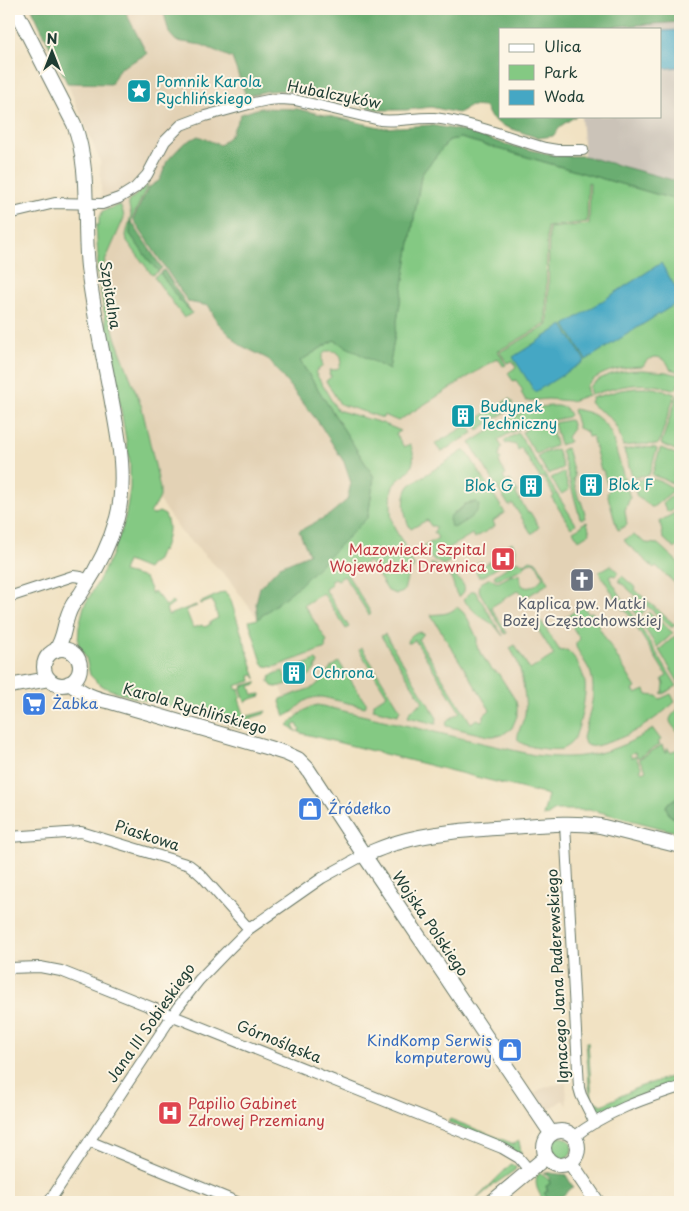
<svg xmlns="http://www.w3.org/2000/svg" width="689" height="1211" viewBox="0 0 689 1211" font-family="'Playpen Sans',sans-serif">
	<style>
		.built { fill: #e3d2b5 }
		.industrial { fill: #cbc3b8 }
		.green { fill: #84c983; stroke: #52835c; fill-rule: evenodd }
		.forest { fill: #6bad71; stroke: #457552 }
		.water { fill: #45a7c4; stroke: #32727c }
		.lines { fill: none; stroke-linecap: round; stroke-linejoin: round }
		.minor-casing { stroke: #687766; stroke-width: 12 }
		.tertiary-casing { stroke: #687766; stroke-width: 16 }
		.minor { stroke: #fff; stroke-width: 10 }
		.tertiary { stroke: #fff; stroke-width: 14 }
		.labels { text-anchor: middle; stroke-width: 4; stroke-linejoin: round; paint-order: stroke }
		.culture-label { font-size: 15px; fill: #0d838f; stroke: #fcf5e5; text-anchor: start }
		.street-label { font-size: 15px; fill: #1f3d34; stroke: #fcf5e5 }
		.health-label { font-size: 15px; fill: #be3a42; stroke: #fcf5e5; text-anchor: end }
		.worship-label { font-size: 15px; fill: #5b616d; stroke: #fcf5e5 }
		.shop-label { font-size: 15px; fill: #366cbe; stroke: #fcf5e5; text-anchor: start }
	</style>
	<rect width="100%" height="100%" fill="#fcf5e5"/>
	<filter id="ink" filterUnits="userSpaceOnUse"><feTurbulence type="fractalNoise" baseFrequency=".02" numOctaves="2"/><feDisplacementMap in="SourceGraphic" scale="10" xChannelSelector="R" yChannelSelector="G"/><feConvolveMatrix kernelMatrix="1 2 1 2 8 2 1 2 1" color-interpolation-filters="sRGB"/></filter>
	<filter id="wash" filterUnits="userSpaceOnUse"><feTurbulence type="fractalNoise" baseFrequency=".0096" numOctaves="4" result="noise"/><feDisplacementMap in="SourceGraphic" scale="20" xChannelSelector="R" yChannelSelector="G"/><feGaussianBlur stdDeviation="1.12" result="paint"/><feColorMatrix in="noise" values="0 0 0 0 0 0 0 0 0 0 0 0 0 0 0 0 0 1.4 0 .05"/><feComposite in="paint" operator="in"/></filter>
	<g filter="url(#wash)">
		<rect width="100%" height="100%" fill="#f1e2c3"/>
		<path class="built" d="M36,9h248l13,96 87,28 296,68v627l-379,-95 -2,-15 -12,-13 -29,-86 -31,-42 -46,-45 -48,-68 -34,-178 3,-73 -2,-52z
			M566,1083l1,23 -4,-6 -16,11 -13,-18 7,-4 12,-4z"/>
		<path class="industrial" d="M680,22v160l-96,-26 -3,-40h79v-87h-80z"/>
		<path class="green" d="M461,138l219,63v171l-10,-3c-2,-7 -7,-12 -15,-12l-8,3 -4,6c-21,1 -42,4 -57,20l2,9 -17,6 -23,-2 -22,2 -5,-9 2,-1 -7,-11 -3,1 -5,-8 8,-6 -3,-6 -6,2 -7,-11 48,-27 1,-97 40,-4 1,-41 -2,-1 -1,40 -40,5 -1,97 -48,27 8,14 -3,1 -5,-8 -100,63 -14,-6 -1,3 -43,-14 -14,-23 5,-4v-2h-2l1,-5c4,0 8,0 10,-5 9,-16 -25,-22 -17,1l-8,6 22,38 45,13 19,8 -5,3 8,13 6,-3c5,9 5,21 -3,29 -5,5 -13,8 -15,16 -1,11 -2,25 1,35 3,9 9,16 13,24 3,6 5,12 8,18l-7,12 -3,13 -3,2 -5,1 -8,-3 -19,-30 -8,5 -5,-2 -3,2v4l-6,4 24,39 -2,2 -25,-39 -6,4 -4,-2 -3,2v5l-6,4 24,38 -3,2 -23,-36 -19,12 23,36 -2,4 1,3 -52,19 -9,-1 -3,-4 -13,-41 9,-2 110,-102 6,-40 -74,-116 34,-21 55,29 32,-193 3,-5 25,-31z
			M148,184l-17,37 -1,13 22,31 7,6 -7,4 -25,-34 -1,-6 5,-20 -3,-13z
			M120,205l3,7 1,6 -21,48 -3,16 16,58 26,68 15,66 3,15v8l-3,6 -7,10 3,2 6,-3 6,3c6,12 2,23 -2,36l-2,-1 -4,10 -7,5 -3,4 -20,-8 -4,11 22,6 7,16 2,-3 12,15 6,-4 2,2 -8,5 2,6 28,-10 1,1 -11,4 7,18 9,-3 2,2 3,-1 3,-2v-2l8,-4 -6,-18 -11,4 -1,-1 23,-11 3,1 4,5 26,80v1l-2,-4 -4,1 1,5 -16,5 2,4 2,-1 2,8 -2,2 6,18 21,-6 -2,3 -13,4v2l-7,-1 -4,10c-14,-6 -43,-21 -58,-19l-60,-16 -16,-6 -8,-5 -8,-8 -4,-17 -8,-14 1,-18 5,-20 14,-24 13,-26 11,-27 4,-15 4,-26v-25l-33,-193 1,-12 -2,-33h3v-7l4,-7z
			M160,273l20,28 12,12 -8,5 -30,-41z
			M643,370l23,2 14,3v9h-2l-2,6c-33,-10 -53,-5 -85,5l-2,-8c15,-14 34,-17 54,-17z
			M636,388h19l20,6 -16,49 -2,2 -14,-1 -20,2c-3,-11 -6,-21 -14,-29 -6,-6 -15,-8 -19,-15l2,-4 29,-8z
			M679,395l1,1v56l-19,-8 16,-48z
			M510,399l3,4 -3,6 -32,21 -7,-10 3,-2 1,2 32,-20z
			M557,406l9,2 4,7 -2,2 -22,5 1,3 3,-1 1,1 5,19 -1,2 -19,8 -14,-22 4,-2 -2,-3 -14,6 -12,7 4,7 -1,1 -2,8 2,4 -2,2 7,13 -3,2 3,5 4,-2 8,12 -2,2 12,19 2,-1 9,15 -6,6h-2l-18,-29 -4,2 -39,-63c28,-17 52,-38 87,-37z
			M574,409l13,3 9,4 8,7 7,10 19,65 -5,12 2,15 -9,5 -2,-5 -9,-32 2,-2 -6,-21h-2l-9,-34 -4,1 -1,-5 -9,-4 -5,-18z
			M569,420l2,1 2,8 -1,1 -5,7 2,5 -9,3 -6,-22z
			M466,423l7,10 -32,19 -6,-8 29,-17 -1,-2z
			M518,433l58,91 -5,4 -19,-30 2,-2 -11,-19 -3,1 -19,-30 -3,2 -2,-5 -8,-2 -2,1 -2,-3 1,-1z
			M640,447l16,1 1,1 -8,26 -16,2 -1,-1 -8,-26z
			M567,448l8,29 -2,1 6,22h2l5,18 -4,1 -2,-1 -19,-68z
			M661,448l19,8v29l-2,2 -12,-7 -14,-5 8,-26z
			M557,449l6,19 -15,6 -10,-17 6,-4z
			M463,451h2l2,1 38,61 -12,8 2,5 -20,12 -3,-4 -28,17 6,10 -7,4 -14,-8 -6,-10 15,-9 -4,-6 2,-4 -1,-2h-4l-4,-6 -16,9c-7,-9 -10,-34 -1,-44zM476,502l3,2 -1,6 -8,8 -17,-5c11,-5 10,-10 23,-11z
			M564,472l5,18 -8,4 -10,-16z
			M644,479c11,-1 21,3 29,10v2l-20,16h-2l-4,-4 -10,-6 -4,-15 2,-2z
			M680,489v18l-13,5 -4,-9z
			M680,510v33l-5,6 -12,-11 -3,-17z
			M587,522l3,11 -11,7 -6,-9 9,-5v-2z
			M633,535l13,8 12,1 22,20v24l-24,-22 -2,2 -27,-24 -3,-4z
			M512,542l4,7 -1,8 -33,20h-3l-6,-11 8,-5 3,4 19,-11 -3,-5z
			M530,560l7,2 12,21 -24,15 -6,-8 -28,17 16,26 -2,1 -25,-41 -2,-6 3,-4 9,-5 6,4h3l11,-6 10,-2c1,3 0,8 2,11 7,7 18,-3 21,-8l-6,-12 -4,-3 -5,1 -8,7 -23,9 -3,-2 1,-2 22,-14 8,3z
			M430,564h3c8,4 35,16 31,27 0,1 -4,5 -5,6 -6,-6 -4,-12 -8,-19 -5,-7 -14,-8 -21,-14z
			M611,565l8,7 -4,4 -3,-1 -3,2 68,109 -14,8 -2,-1 2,-1 1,-8 -2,-5 5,-3 -42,-67 -2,1 -24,-38z
			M622,576l14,12 -1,2 40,35 -2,2h-2l-52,-46v-2z
			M472,591h3l28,45 -9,-11 -17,-11 -14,-14z
			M632,598h2l12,11 -7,8h-1l-9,-15z
			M583,606l5,7 4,-1 8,12 -2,2 38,62 -3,2 3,4 9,-4 2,5 9,1h1l3,3 11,-5 4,8c-21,19 -44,34 -72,42 -7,2 -12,4 -18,0l-2,-6c5,-21 15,-45 7,-67 -4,-8 -10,-16 -14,-24v-4l4,-4 -14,-22z
			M457,607l6,5 5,7 9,19v9l13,21 8,5 18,28 1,5v10l-5,12 -10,7 -9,1h-5l-42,-10 1,-5 13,-9 -45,-72 -5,3h-2c0,-7 8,-13 15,-10v2l-5,4 53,84 6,-4 4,2 3,-2v-4l6,-5 -59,-95c10,-2 16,1 26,-8z
			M648,613h2l23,20 -5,5 -11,9 -17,-26z
			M541,621l19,30 7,-1c9,7 16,22 18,33 2,10 -6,48 -11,56 -3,5 -8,8 -12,10 -8,2 -41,-2 -44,-9 -2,-6 6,-19 7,-26 2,-11 -3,-42 -8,-53 -2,-5 -5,-9 -7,-13l5,-3 15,25 24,-15 -19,-30z
			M385,634l52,84 -1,6 -28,-7 2,-6 13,-9 -42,-66z
			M675,636l5,3v46l-21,-35z
			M362,648l38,61 -2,6 -25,-6 1,-2v-4l13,-8 -28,-45z
			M316,660l2,2c-2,7 -6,13 -14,16l-4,-12z
			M339,662l25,39 2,1v4l-1,1 -43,-10c-23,0 -22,14 -37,19l-5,-14 1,-3 33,-12 9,-8 7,-11z
			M283,671l5,13 -12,3 -4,-1 -3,-4c0,-8 8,-9 14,-11z
			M257,682v2l-7,2 3,9 8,-1v2l-13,4v1l-3,1 -4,-13 2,-1 -1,-2z
			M318,705l216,50c47,6 79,-1 119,-26l8,11 -3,2 2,2 -22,14 -3,-6 -3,1 -2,2 2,3 3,-2 7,12 -2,1 2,3 4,-2 -7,-11 23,-14 3,8 3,-2 -2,-3 1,-1 4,6 9,-6v48l-13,9 -1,3 6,10 8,3v13l-84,-22 -7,-1h-33l-4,2 -4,3 -5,1 5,-21 -247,-62 -3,-2 2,-1 -3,-6 -4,1 4,7 -9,-7c10,-9 17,-18 30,-20z
			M680,707v29c-9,-15 -17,-13 0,-29z
			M586,1042h2l4,58 10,5 37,-18 31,-10 2,7 -30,11 -39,18h-4l-4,-1 1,-2 -6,-12z
			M450,1119l64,25 5,-3 2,11 -2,2 -71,-32z
			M550 1148a11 11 0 1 1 22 0a11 11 0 1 1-22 0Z
			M511,1164l5,3 -1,3 -20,14 -1,-1 -3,3v1l-18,15z
			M540,1173l9,7 1,4 -4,2 3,14 11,-2 -6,4h-10c-5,-10 -10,-15 -7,-27z"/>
		<path class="forest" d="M32,9h92l23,45 -28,15 -8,15 -44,-1z
			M163,9h517v13l-100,7h-80v87h76l-14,9 -9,11 -15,2 -37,-13 -10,-7 -6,-11 -14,-1 -13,7 -27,-6 -25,3h-25l-46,-10 -25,-8 -22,-2 -21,1 -21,5 -14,-38 -30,-13 -26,-4 -7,-8z
			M260,108l37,1 87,19 46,-3 29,5 53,16 47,10h25l96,26v19l-219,-63 -12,2 -25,31 -3,5 -32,194 -55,-30 -34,21 74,116 -6,40 -68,68 -42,34 -2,-16 4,-16 20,-21 29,-12 -10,-23 30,-16 18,-15 4,-17 -7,-21 -25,-39 -51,-64 -28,-14 -23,-23 -8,-16 -21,-4 -54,-81v-3l14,-30 12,-8 7,-19 16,-17 15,-8 22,9 10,-9 11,-22z
			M131,221l31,47 -3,3 -7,-6 -22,-31z
			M164,270l28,43 -12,-12 -20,-28z
			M477,502l2,2 -1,6 -8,8 -16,10 -3,-1 -2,-8 1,-3 11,-7 4,-5z
			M680,795v25l-11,-5 -3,-8 1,-3z
			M543,1172l23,3 7,12 -13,11 -11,3 -5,-8 4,-2 -2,-5 4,-2 -1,-4 2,-1z"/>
		<path class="water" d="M680,30v37l-20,2v-38z
			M661,263l19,32v6l-94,59 -21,-35z
			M563,325l22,36 -50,31 -22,-35z"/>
	</g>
	<g filter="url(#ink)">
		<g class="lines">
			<defs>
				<path id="minor" d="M9,214l46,-11 47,1 17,-6 16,-10 12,-13 18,-34 16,-16 24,-9 44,-12 19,-4 13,-1 14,1 85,20c18,2 36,-3 54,-2 36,4 76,20 111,30l12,2h26
					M9,597l64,-21 8,1 8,4
					M565,824l14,264 2,7 14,28
					M9,837l72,-5 108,33 4,3 9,8 47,53
					M9,968l31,-1 21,4 441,177 17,10 10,12
					M574,1137c31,-25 69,-38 106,-50
					M89,1141l148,61
					M49,1202l129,-195 21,-27 25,-26 25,-25 73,-51 42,-23"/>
				<path id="tertiary" d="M15,9l59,115c17,45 9,96 14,143 5,45 16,90 24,135 7,38 15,77 5,116 -7,25 -20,51 -34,72 -3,6 -8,10 -11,16 -9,15 -6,31 -17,45
					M44 667a18 18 0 1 1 36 0a18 18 0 1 1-36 0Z
					M69,683c15,11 24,15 42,19l158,46 16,5 13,6 9,9 57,87 187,278
					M9,686l40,-7
					M364,855c11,-4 21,-9 32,-12 39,-12 87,-14 128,-17 26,-2 51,-4 76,0l80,20
					M544 1148a17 17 0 1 1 34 0a17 17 0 1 1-34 0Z
					M570,1162l27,40
					M492,1202l54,-45"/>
			</defs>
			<use href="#minor" class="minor-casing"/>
			<use href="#tertiary" class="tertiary-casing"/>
			<use href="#minor" class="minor"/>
			<use href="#tertiary" class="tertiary"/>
		</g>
	</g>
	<defs>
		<symbol id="sight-square" viewBox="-11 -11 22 22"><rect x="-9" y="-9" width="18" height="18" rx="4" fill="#0f9aa8" stroke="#fcf5e5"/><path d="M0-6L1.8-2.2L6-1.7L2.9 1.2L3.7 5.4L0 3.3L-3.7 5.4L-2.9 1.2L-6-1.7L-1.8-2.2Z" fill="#fff"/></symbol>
		<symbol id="building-square" viewBox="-11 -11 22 22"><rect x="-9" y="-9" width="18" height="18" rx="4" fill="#0f9aa8" stroke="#fcf5e5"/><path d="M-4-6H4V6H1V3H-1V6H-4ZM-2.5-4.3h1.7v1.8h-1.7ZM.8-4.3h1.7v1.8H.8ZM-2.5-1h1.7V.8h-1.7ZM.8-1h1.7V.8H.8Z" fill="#fff"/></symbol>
		<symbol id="hospital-square" viewBox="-11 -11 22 22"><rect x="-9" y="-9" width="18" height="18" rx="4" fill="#e0444e" stroke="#fcf5e5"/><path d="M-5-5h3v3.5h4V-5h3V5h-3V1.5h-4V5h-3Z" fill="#fff"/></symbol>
		<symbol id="church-square" viewBox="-11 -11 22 22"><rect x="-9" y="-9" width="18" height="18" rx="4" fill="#6b7280" stroke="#fcf5e5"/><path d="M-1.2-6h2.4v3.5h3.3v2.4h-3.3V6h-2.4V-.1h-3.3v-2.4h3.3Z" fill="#fff"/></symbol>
		<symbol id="supermarket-square" viewBox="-11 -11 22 22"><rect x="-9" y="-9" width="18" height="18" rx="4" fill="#3f7fe0" stroke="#fcf5e5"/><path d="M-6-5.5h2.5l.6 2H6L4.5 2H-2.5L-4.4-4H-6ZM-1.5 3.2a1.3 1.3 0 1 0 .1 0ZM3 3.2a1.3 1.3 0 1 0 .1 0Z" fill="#fff"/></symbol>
		<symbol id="shop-square" viewBox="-11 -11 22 22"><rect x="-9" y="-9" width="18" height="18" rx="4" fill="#3f7fe0" stroke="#fcf5e5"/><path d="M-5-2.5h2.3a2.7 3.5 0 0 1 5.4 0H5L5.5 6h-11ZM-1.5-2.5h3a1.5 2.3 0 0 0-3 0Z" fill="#fff"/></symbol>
	</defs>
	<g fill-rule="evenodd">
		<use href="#sight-square" x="125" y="77" width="28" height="28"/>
		<use href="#building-square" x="449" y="402" width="28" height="28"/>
		<use href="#building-square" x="577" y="471" width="28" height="28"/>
		<use href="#building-square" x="517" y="472" width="28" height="28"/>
		<use href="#hospital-square" x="489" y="545" width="28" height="28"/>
		<use href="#church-square" x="568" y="566" width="28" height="28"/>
		<use href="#building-square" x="280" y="659" width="28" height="28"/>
		<use href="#supermarket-square" x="20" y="690" width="28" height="28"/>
		<use href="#shop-square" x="296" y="795" width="28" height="28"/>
		<use href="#shop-square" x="496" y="1036" width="28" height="28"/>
		<use href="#hospital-square" x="156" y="1099" width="28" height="28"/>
	</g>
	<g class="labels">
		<g class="culture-label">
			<text x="156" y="87">Pomnik Karola<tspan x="156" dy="17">Rychlińskiego</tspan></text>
			<text x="480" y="412">Budynek<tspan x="480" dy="17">Techniczny</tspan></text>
			<text x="608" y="490">Blok F</text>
			<text x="514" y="491" text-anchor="end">Blok G</text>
			<text x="312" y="678">Ochrona</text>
		</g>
		<g class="street-label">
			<text transform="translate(334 95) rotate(11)" y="5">Hubalczyków</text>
			<text transform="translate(110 295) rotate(81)" y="5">Szpitalna</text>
			<text transform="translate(195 709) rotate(16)" y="5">Karola Rychlińskiego</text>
			<text transform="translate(147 836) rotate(18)" y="5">Piaskowa</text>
			<text transform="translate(430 924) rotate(56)" y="5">Wojska Polskiego</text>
			<text transform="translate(558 976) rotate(-93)" y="5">Ignacego Jana Paderewskiego</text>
			<text transform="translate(151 1023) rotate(-55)" y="5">Jana III Sobieskiego</text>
			<text transform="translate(279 1042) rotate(22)" y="5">Górnośląska</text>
		</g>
		<g class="health-label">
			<text x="486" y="555">Mazowiecki Szpital<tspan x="486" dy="17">Wojewódzki Drewnica</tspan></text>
			<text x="188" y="1109" text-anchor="start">Papilio Gabinet<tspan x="188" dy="17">Zdrowej Przemiany</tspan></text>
		</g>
		<g class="worship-label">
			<text x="582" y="609">Kaplica pw. Matki<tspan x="582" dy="17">Bożej Częstochowskiej</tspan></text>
		</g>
		<g class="shop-label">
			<text x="52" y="709">Żabka</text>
			<text x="328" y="814">Źródełko</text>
			<text x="492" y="1046" text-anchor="end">KindKomp Serwis<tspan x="492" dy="17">komputerowy</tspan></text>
		</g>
	</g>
	<rect width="689" height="1211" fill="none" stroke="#fcf5e5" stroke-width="30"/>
	<rect x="499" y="28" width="162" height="90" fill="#fcf5e5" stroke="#a4ab9e"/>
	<rect x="509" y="44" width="25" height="8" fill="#ffffff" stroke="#a4ab9e"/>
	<text x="544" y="52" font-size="15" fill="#1f3d34">Ulica</text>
	<rect x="509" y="65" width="25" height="15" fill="#84c983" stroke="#a4ab9e"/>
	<text x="544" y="78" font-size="15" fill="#1f3d34">Park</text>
	<rect x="509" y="90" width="25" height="15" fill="#45a7c4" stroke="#a4ab9e"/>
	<text x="544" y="102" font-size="15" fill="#1f3d34">Woda</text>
	<g transform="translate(52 52)" stroke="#fcf5e5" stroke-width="4" paint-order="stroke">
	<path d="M0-4L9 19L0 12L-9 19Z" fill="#1f3d34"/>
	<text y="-8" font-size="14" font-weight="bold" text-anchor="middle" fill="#1f3d34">N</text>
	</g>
</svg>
